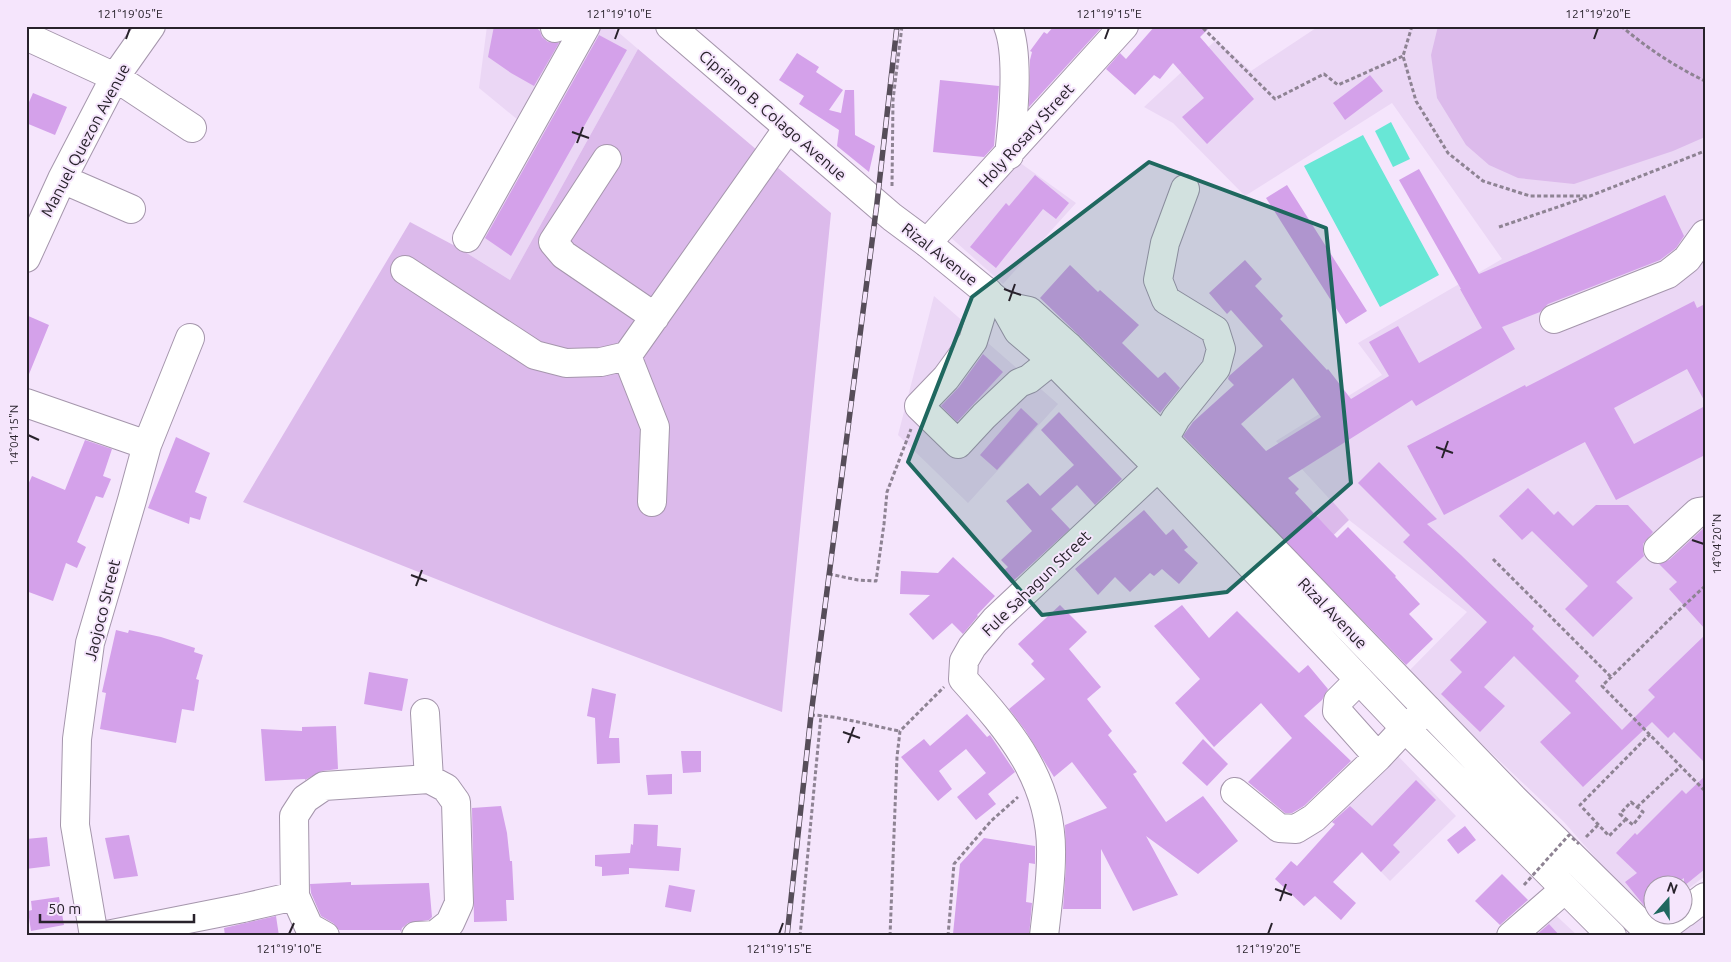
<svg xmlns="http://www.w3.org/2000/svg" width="1731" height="962" viewBox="0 0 1731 962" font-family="Ubuntu,sans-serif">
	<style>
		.built { fill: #ebd7f5 }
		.green { fill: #dcbaeb }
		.water { fill: #68e7d6 }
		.building { fill: #d4a1ea; fill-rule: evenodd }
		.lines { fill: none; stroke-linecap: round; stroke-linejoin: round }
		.minor-casing { stroke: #a596ac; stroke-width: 30 }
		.major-casing { stroke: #a596ac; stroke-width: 30 }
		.path { stroke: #8e8393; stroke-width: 3; stroke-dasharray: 4 2.5; stroke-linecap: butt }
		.minor { stroke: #fff; stroke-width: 28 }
		.major { stroke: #fff; stroke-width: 28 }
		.rail-casing { stroke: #564d59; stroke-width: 5.5 }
		.rail { stroke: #f5e5fc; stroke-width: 4; stroke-dasharray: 11; stroke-linecap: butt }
		.path-bridge { stroke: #8e8393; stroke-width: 3; stroke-dasharray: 4 2.5; stroke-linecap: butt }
		.marked { fill: #1f685f; fill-opacity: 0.2; stroke: #1f685f; stroke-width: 4; stroke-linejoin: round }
		.ticks { fill: none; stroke: #28222b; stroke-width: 2 }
		.labels { text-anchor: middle; stroke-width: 4; stroke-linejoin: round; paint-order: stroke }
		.street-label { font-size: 16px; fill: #28222b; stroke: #f5e5fc }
		.neatline { fill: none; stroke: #28222b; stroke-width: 2 }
		.ticks-label { font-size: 12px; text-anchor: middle; fill: #28222b }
	</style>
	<rect width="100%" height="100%" fill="#f5e5fc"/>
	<path class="built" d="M487,26h124l27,23 -128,231 -53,-33 61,-127 -39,-32z
		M1319,26h386v850l-21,16v-8h-30l1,31 -6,4 -85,-97 -157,-149 60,-61 -118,-92 -73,-79 106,-66 -24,-32 144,-84 -110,-156 -147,93 -72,-73 -29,-16 72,-67 35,31z
		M1019,162l57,41 -73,81 -55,-49z
		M934,296l124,108 -90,99 -70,-68z
		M1397,755l59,61 -66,65 -60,-61z
		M1548,908l30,28h-59z
		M1699,917l6,6v13h-33z"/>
	<path class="green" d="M1438,26h267v111l-32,14 -99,33 -56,-6 -29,-13 -23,-20 -29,-47 -6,-43z
		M638,49l193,164 -49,499 -228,-86 -311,-124 167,-280 47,25 53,33z
		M1332,501l17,19 -47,46 -16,-17z"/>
	<path class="water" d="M1391,122l19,37 -17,8 -18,-36z
		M1363,135l76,140 -59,32 -76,-141z"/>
	<path class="building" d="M494,26h40l6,5 2,6 6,5 11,1 -25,43 -23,-13 -23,-16z
		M1054,26h49l-74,81 1,-47 2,-8 -2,-1 14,-19 3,2z
		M1155,26h56l-11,11 54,62 -47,45 -25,-27 22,-19 -31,-35 -13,16 -6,-4 -19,20 -29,-26 14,-16 6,6z
		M599,35l28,15 -116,206 -26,-18z
		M797,53l22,14 -3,5 27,18 -14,20 12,3 4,-23h9l1,45 20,11 -6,26 -32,-26 2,-16 -40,-26 5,-8 -25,-16z
		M1370,75l13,16 -38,29 -12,-17z
		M940,80l59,6 -5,60 -10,11 -51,-5z
		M33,93l34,14 -12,28 -29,-12v-14z
		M1419,169l60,105 186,-79 19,41 -8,12 -16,12 -112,44 -8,8 -38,15 13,22 -99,57 -4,-6 -124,78 11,11 -4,4 42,45 11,-11 48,49 -1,1 25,27 -11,10 24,25 -27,26 -223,-229 10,-14 41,-37 -6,-6 1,-3 34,-30 -32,-36 -4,4 -18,-21 36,-33 17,19 -7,7 28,30 -3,3 47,51 1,-1 23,30 38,-23 -20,-34 29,-16 21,37 63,-35 -22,-39h1l-62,-109zM1293,378l28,39 -55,34 -25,-27z
		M1035,175l34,28 -13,16 -13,-10 -47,59 -26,-21 36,-44 3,3z
		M1287,185l80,126 -21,13 -80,-126z
		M1070,265l28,27 2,-2 39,35 -17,18 36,35 7,-6 15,16 -20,25 -120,-115z
		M1694,301l3,7 8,-4v98l-18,-33 -73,39 20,36 71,-38v49l-89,45 -31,-58 -141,73 -37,-69 118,-61 1,2z
		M26,315l23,10 -22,54h-1z
		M983,354l20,18 -46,50 -16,-16 18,-19z
		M1021,408l17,16 -41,46 -17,-15z
		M1059,412l63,67 -27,26 -18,-20 -26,24 19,20 -59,54 -9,-11 6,-5 -7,-7 31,-29 -26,-30 22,-18 12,13 34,-31 -33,-35z
		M176,437l34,16 -15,39 12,5 -7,23 -10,-3 -1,7 -41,-16z
		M85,440l27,9 -9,27 8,3 -8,19 -7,-2 -19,46 9,5 -9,21 -11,-5 -13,38 -27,-10v-102l6,-13 33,14z
		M1379,462l58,57 -10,5 34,31 73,71 -2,3 47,47 -4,5 47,49 33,-33 -7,-7 57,-55v128l-31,-31 -6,6 -16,-16 -69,65 -43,-45 31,-29 -57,-57 -30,31 21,19 -25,26 -39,-38 21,-22 -12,-12 37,-38 -84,-80 7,-7 -52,-52z
		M1528,488l26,27 4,-4 15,15 23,-21h32l25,27 -10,12v8l1,4 -28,26 17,16 -40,39 -28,-28 23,-23 -56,-55 -10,9 -23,-24z
		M1144,510l22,25 7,-6 15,18 -4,3 14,13 -19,21 -17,-15 -8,7 -4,-3 -20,19 -15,-15 -17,18 -23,-26z
		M1705,527v102l-36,-40 8,-7 -18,-18 10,-4z
		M953,557l42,39 -18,19 1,1 -15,18 -11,-11 -19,17 -24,-26 21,-19 -30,-1 1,-23 37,2z
		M1060,605l27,27 -18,17 32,38 -14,12 25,32 -4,4 29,37 -4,2 33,48 37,-26 35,45 -40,33 -52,-38 32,59 -45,16 -32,-62v60h-38l3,-43 -1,-41 42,-17 -35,-46 -18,15 -29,-47 -16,-21 36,-30 -14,-15 3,-3 -16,-17z
		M1182,605l27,33 28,-27 62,62 9,-8 20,24 -6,11 -18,16 47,45 -47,45 -12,7h-7l-37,-31 44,-44 -31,-35 -47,44 -39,-44 25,-24 -46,-53z
		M116,630l12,3 1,-3 32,7 34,11 -1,4 9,3 -7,24 3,1 -5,31 -12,-2 -6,34 -76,-14 6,-36 -4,-1z
		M369,672l39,7 -6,32 -38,-7z
		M592,688l24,6 -7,44h10l1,25 -23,1 -2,-46 -8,-2z
		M967,714l20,23 3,-2 25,37 -27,22 8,10 -20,16 -19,-23 29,-24 -20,-24 -27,22 13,18 -14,12 -37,-44 23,-18 6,7z
		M336,726l2,43 -16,2 -17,9v-1l-40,2 -4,-52 41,2v-4z
		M1203,739l25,25 -21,22 -25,-23z
		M681,751h20v21l-18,1z
		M672,774v20l-24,1 -2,-20z
		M1705,776v93l-21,17v-8l-9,6h-21v18l-8,6 -21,-26 12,-9 -21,-20 19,-20 2,2 45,-45 4,4z
		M1416,780l20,20 -43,45 7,7 -19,20 -19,-20 -29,30 23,21 -15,17 -26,-24 -11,10 -29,-27 16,-18 6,5 38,-42 -3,-2 18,-16 22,20z
		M501,806l6,27 3,28h2l2,39h-8l1,21 -33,1 -2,-114z
		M634,824l24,1 -1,21 24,2 -2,23 -50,-3v6l-27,2v-9l-7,-1v-11l35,-2 1,-9 2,1z
		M1465,826l11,14 -18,14 -11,-14z
		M129,835l9,41 -24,3 -9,-41z
		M47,837l3,29 -24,3v-30z
		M984,838l51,8v18l-6,-1 -3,39 6,1 -3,33h-58l-18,-2 7,-70z
		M1502,874l26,26 -28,25 -25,-24z
		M351,882v3l78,-2 3,34 -3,3 -21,3 -6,5 -1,4 -1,-2h-61l-6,-7 -12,-7 -10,-23 -1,-9z
		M669,885l26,5 -4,22 -26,-5z
		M59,897l5,28 -33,6 -3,-20 4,-1 -1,-9z
		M276,916l3,20h-54l-1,-8z
		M1549,924l11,12h-25z"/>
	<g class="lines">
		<defs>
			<path id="minor" d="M1008,26c12,31 5,95 1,129
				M555,28l1,-2
				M26,36l89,41 77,51
				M607,159l-54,83 11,13 91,62
				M62,179l69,30
				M467,238l119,-212
				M927,243l197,-217
				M26,258l36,-79 53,-102 36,-51
				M405,270l130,85 31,8 35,-1 26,-6 161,-228
				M988,292l-15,49 -27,37 -27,28 39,38 26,-28 35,-33 10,-4 40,-32
				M1554,319l114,-45 19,-15 18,-25
				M627,356l28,71 -3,75
				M26,403l121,42 -15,55 -42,143 -13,96 -2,86 19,111
				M147,445l43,-107
				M1658,549l40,-37 7,-1
				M1359,680l-21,21 -1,10 41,46
				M425,713l4,66
				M1235,792l44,36 17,1 18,-11 64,-61 27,-29 23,-18
				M1684,913l21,-16
				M102,936l141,-28 52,-12
				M325,936l-16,-9 -14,-31 -1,-80 11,-17 19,-13 105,-7 17,9 10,14 3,101 -9,20 -15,12 -19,1
				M1044,936c3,-27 7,-54 7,-80 2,-75 -41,-125 -88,-177l1,-18 8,-14 23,-27 163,-153 6,-28 12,-21 40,-50 5,-19 -6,-19 -49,-30 -8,-20 7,-37 20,-54
				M1511,936l54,-47
				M1653,936l29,-22"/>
			<path id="major" d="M670,26l222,191 35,26 77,63 14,25 35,30 94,95 258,272 207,208
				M1004,306l25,5 40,36 95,92 105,106 244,253 140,138"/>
		</defs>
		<use href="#minor" class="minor-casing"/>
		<use href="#major" class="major-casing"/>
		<path class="path" d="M1412,26l-9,30 13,45 32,52 35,28 47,15h60l115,-45
			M1621,26c26,22 53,40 84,55
			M1203,28l72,71 49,-25 14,11 65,-29
			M892,186l1,-86 9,-74
			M1499,227l88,-30
			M1493,559l118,118
			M829,574l29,6 18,1 8,-57 3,-32 24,-63
			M1705,586l-29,27 -74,73 103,105
			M811,715c30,1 60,11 89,16
			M1631,802l12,10 -10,13 -13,-11z
			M1637,807l44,-41
			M1626,819l-17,17 -29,-31 70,-71
			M1586,837l12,-12
			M800,936l21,-221
			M890,936l7,-179 3,-26 44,-44
			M948,936l6,-72 37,-43 27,-24"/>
		<use href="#minor" class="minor"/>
		<use href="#major" class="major"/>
		<defs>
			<path id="rail" d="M787,936l24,-221 66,-512 20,-177"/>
		</defs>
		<use href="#rail" class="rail-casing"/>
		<use href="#rail" class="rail"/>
		<path class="path-bridge" d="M1524,885l45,-50 10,9"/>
	</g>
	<path class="marked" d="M1149,162l177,66 25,255 -124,109 -185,23 -134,-153 64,-165z"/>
	<path class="ticks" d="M126,39l4,-11M615,39l4,-11M1105,39l4,-11M1594,39l4,-11M572,132l17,6M577,143l6,-16M1004,289l17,6M1009,301l6,-17M28,435l11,5M1436,447l17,6M1442,458l6,-17M1692,540l12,4M411,575l16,6M416,586l6,-16M843,732l17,6M848,743l6,-16M1275,889l17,6M1280,901l6,-17M289,934l5,-11M779,934l4,-11M1268,934l4,-11"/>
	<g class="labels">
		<g class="street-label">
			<text transform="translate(773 115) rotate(41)" y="6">Cipriano B. Colago Avenue</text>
			<text transform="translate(1026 135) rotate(-48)" y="6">Holy Rosary Street</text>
			<text transform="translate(85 140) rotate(-62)" y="6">Manuel Quezon Avenue</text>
			<text transform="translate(940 254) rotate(38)" y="6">Rizal Avenue</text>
			<text transform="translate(1036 583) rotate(-44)" y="6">Fule Sahagun Street</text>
			<text transform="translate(102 610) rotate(-76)" y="6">Jaojoco Street</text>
			<text transform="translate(1333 613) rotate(46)" y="6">Rizal Avenue</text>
		</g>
	</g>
	<rect width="1731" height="962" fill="none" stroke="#f5e5fc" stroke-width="55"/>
	<g transform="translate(1668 900) rotate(20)"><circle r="24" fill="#f5e5fc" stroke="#a397a8"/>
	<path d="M0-4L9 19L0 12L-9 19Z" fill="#1f685f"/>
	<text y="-8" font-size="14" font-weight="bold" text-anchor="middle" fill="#28222b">N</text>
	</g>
	<path d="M40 914v8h154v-8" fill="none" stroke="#28222b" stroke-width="2.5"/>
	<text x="48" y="914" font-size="15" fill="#28222b" stroke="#f5e5fc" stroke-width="4" paint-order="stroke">50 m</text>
	<rect x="28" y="28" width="1676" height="906" class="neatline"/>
	<g class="ticks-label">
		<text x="130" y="18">121°19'05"E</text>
		<text x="619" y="18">121°19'10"E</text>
		<text x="1109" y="18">121°19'15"E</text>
		<text x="1598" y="18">121°19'20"E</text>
		<text transform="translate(14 435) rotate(-90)" y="4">14°04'15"N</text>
		<text transform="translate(1717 544) rotate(-90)" y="4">14°04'20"N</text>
		<text x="289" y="953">121°19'10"E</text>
		<text x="779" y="953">121°19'15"E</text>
		<text x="1268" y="953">121°19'20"E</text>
	</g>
</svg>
